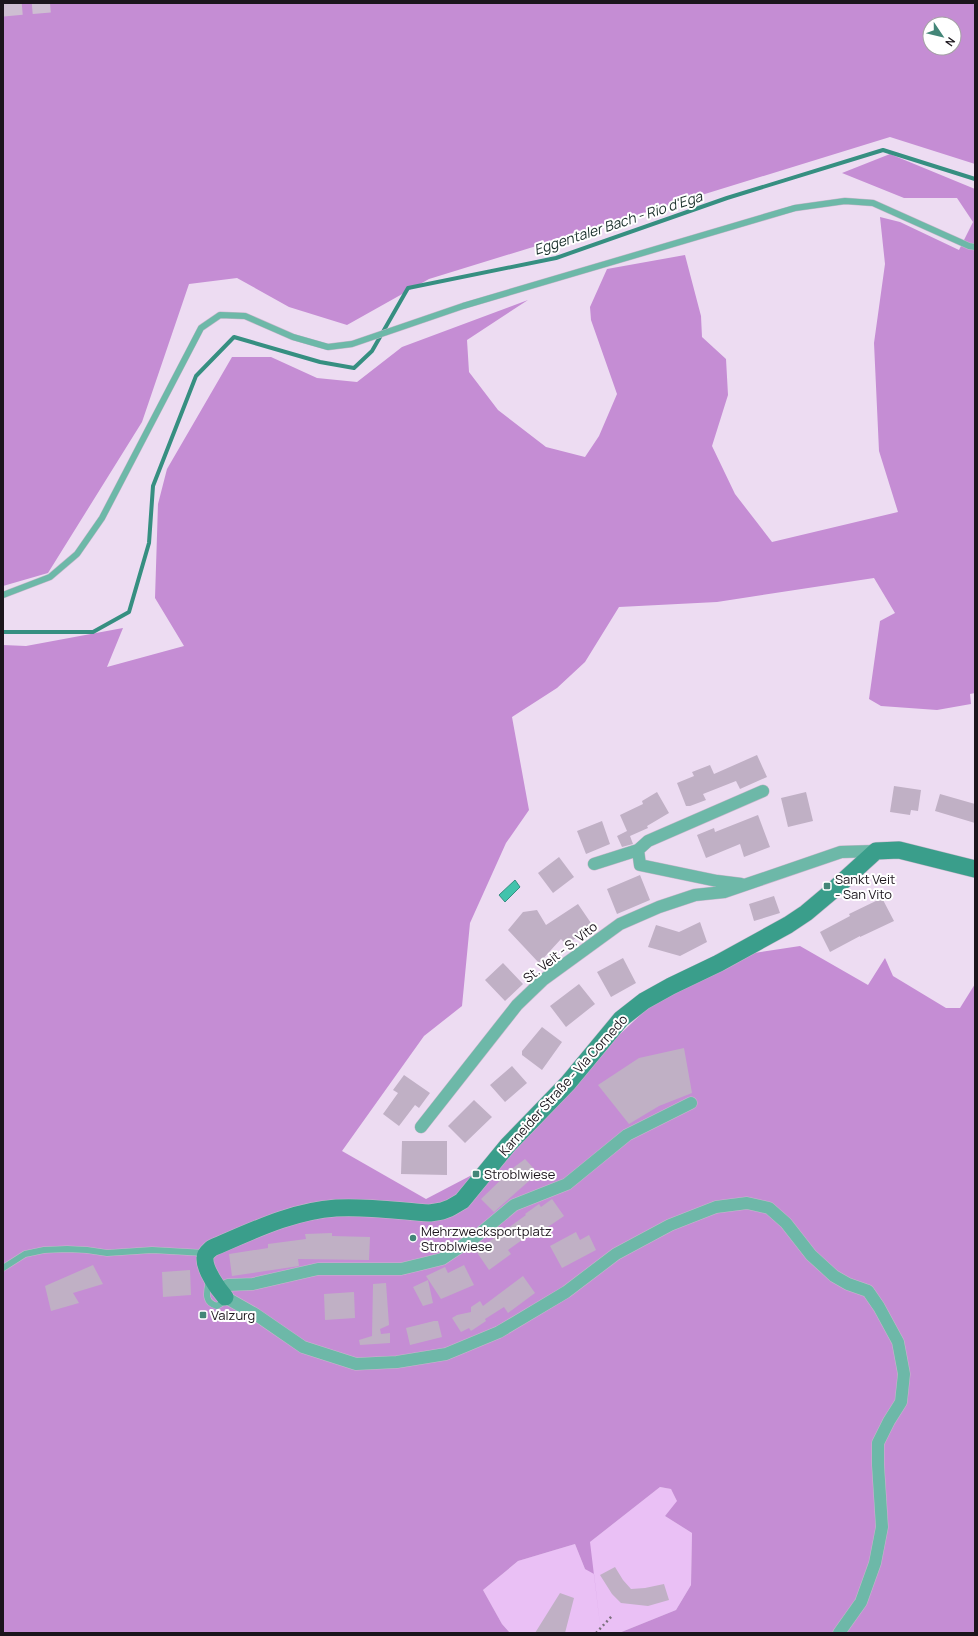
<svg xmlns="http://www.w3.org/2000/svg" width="978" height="1636" viewBox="0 0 978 1636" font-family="Manrope,sans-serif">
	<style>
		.green { fill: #eac0f5 }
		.forest { fill: #c58dd4; fill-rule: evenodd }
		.water { fill: #42c3ac; stroke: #368f81 }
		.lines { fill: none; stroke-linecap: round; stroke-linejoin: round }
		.stream { stroke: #368f81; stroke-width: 4 }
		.building { fill: #c0b0c5 }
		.primary-tunnel { stroke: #cebed2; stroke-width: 19; stroke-dasharray: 19 10; stroke-linecap: butt }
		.lane-casing { stroke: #c7b8cb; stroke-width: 7 }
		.street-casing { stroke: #c7b8cb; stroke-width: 13 }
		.secondary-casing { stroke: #c7b8cb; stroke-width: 18 }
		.path { stroke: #7c717e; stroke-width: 2.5; stroke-dasharray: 2 3; stroke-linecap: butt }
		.lane { stroke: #6db8a8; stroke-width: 6 }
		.street { stroke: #6db8a8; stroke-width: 12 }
		.secondary { stroke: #3a9e8b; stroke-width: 17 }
		.poi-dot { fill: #438678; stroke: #fff; stroke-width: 1.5 }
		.labels { text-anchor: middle; stroke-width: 4; stroke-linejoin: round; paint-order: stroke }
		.poi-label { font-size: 13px; fill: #1b151c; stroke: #fff; text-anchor: start }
		.street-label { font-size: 13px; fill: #1b151c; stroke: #fff }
		.water-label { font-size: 14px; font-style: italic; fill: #192e2a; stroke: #fff }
	</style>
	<rect width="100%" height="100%" fill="#eddcf2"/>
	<path class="green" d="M660,1487l11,2 7,12 -13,15 27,17 -1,52 -15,25 -57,23h-109l-8,-9 -19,-34 35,-29 57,-17 10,25 5,-27z"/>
	<path class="forest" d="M3,3h972v161l-85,-27 -461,142 -82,46 -58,-18 -52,-29 -48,6 -47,138 -94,151 -45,13zM930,24h24v24h-24z
		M890,154l85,35v504l-5,1 1,10 -34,6 -56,-4 -12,-7 11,-78 15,-8 -21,-35 -157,24 -98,5 -34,55 -28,26 -45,29 17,93 -23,33 -36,80 -8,83 -38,30 -82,115 84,48 65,-34 70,-75 110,-104 77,-32 52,-8 68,39 17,-27 8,18 53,32h14l15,-24v649h-356l57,-23 15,-25 1,-52 -27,-17 12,-15 -6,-12 -11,-2 -70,55 11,91 -7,-59 -9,-5 -10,-25 -57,17 -35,29 19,34 8,9h-507v-988l23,1 97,-18 -16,39 77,-21 -29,-48 3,-94 9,-35 65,-112h39l46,21 40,4 45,-35 126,-47 -61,40 2,32 29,38 48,37 39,10 14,-21 18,-42 -26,-74 -1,-13 17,-38 78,-14 16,61 1,21 24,22 2,36 -16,51 23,48 37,48 126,-30 -19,-61 -5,-108 11,-79 -5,-47 20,5 59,28 14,-28 -16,-24h-53l-62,-25z"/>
	<path class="water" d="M515,880l5,7 -15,15 -6,-7z"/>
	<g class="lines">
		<path class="stream" d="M3,632h90l36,-20 20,-69 4,-57 43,-110 38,-39 86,25 34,6 18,-17 36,-63 148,-30 171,-60 156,-48 92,29"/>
	</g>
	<path class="building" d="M757,755l10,22 -27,12 -4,-8 -33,13 3,6 -16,6h-4l-9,-23 17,-7 -2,-4 18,-7 4,9z
		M894,786l27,4 -3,21 -7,-1 -1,5 -20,-3z
		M657,792l12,21 -22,13 1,2 -18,8 3,8 -11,3 -5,-11 10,-5 -7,-16 23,-11 -1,-3z
		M806,792l7,29 -25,6 -7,-29z
		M940,794l35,10v19l-40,-12z
		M758,815l12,32 -26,10 -4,-13 -34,14 -9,-23 17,-7 1,4z
		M602,821l8,23 -24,10 -9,-23z
		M559,857l15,20 -21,16 -15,-20z
		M640,875l10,25 -33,14 -10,-25z
		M774,896l6,17 -26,8 -5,-17z
		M882,898l12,23 -34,16v-1l-30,16 -10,-20 30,-16 -1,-2z
		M578,904l15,22 -27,19 -5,-6 -22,24 -31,-33 15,-18 14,-2 9,15z
		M700,922l7,20 -27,14 -32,-9 8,-22 23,7z
		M623,958l13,25 -25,14 -14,-25z
		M503,963l20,21 -18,17 -20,-21z
		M579,984l16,20 -29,23 -16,-21z
		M542,1027l20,15 -20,28 -20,-15v-4z
		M684,1048l8,45 -33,13 -30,18 -31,-39 41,-27z
		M512,1066l15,17 -22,19 -15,-17z
		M404,1075l26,18 -11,15 -4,-3 -16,21 -16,-12 15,-21 -5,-3z
		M474,1100l18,17 -27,26 -17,-17z
		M402,1141h45v34l-46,-1z
		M525,1159l13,14 -44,39 -13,-13 32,-31z
		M552,1199l12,17 -22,15 -1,-2 -3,3 -2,-2 -28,20 3,4 -22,16 -13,-19 50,-36 -1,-1 14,-10 2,3z
		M576,1232l4,8 9,-5 7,15 -34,18 -12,-22z
		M332,1233v3l38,1 -1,23 -71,-1 1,7 -67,10 -3,-22 39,-6v-4l38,-5 -1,-5z
		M93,1265l10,19 -30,9 6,10 -28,8 -6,-25z
		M464,1265l10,20 -33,14 -15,-23 19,-9 3,6z
		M190,1270l1,25 -28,2 -1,-25z
		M523,1276l12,17 -27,20 -4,-6 -19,12 1,2 -15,10 -2,-3 -8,4 -9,-14 5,-3 14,-3v-5l9,-6 3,5z
		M428,1280l5,23 -10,3 -10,-19z
		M386,1283l3,42 -9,4 1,5 9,-1v10l-30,2 -1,-5 13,-4 1,-52z
		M354,1292l1,26 -30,2 -1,-26z
		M434,1321h4l4,16 -32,8 -4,-17z
		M615,1567l8,13 8,9 14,-1 19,-4 5,16 -21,6 -27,-3 -9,-9 -12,-19z
		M560,1593l14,5 -9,35h-30z"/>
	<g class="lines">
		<path class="primary-tunnel" d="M3,7l47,-4"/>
		<defs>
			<path id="lane" d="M3,595l47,-18 27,-23 25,-36 99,-190 19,-13 25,1 48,21 35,10 24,-3 111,-38 332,-98 50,-7 28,2 96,43 6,1
				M3,1268l22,-14 19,-4 23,-1 20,1 20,3 45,-3 53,3
				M209,1280c-2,11 -6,22 8,26l5,-3 2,-4"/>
			<path id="street" d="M594,864l44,-14
				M741,884l-24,-3 -77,-16 -2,-15 10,-9 115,-50
				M421,1127l96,-122 26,-25 77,-56 39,-17 36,-12 29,-3 117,-40 35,-1
				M219,1290l9,-5 25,-1 65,-15h83l41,-10 36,-24 36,-30 53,-21 60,-49 64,-32
				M225,1297l30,17 48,33 53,17 41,-2 49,-8 53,-22 67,-40 50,-38 54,-29 46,-18 31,-4 22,5 17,15 25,32 23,21 14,8 20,7 11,16 19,35 6,32 -3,28 -12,19 -11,22v22l4,62 -7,36 -14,39 -22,31"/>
			<path id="secondary" d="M225,1297c-7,-8 -21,-28 -20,-39 0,-5 4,-7 7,-10 40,-17 80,-37 124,-40 31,-2 63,3 94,5l12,-2 8,-3 12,-7 46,-56 60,-62 53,-64 23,-18 27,-15 48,-23 69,-38 18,-12 25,-21 45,-41 23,-1 76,19"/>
		</defs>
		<use href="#lane" class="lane-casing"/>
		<use href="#street" class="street-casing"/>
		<use href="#secondary" class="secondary-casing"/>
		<path class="path" d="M596,1633l16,-17"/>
		<use href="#lane" class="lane"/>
		<use href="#street" class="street"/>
		<use href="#secondary" class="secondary"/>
	</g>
	<g class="poi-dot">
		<rect x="823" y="882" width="8" height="8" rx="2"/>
		<rect x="472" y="1170" width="8" height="8" rx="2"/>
		<circle cx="413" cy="1238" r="4"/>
		<rect x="199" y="1311" width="8" height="8" rx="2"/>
	</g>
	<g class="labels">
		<g class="poi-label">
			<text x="835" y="884">Sankt Veit<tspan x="835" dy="15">- San Vito</tspan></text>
			<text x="484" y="1179">Stroblwiese</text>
			<text x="421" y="1236">Mehrzwecksportplatz<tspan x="421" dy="15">Stroblwiese</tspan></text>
			<text x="211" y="1320">Valzurg</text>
		</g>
		<g class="street-label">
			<text transform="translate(560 952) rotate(-38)" y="5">St. Veit - S. Vito</text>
			<text transform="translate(563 1085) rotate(-48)" y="5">Karneider Straße - Via Cornedo</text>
		</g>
		<g class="water-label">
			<text transform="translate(618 223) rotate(-18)" y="5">Eggentaler Bach - Rio d'Ega</text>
		</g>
	</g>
	<rect width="978" height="1636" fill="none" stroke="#1b151c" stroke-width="8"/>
	<g transform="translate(942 36) rotate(125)"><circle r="19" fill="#ffffff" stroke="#a4a1a4"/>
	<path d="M0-3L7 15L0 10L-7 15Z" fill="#438678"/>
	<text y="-6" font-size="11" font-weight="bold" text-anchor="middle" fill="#1b151c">N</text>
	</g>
</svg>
